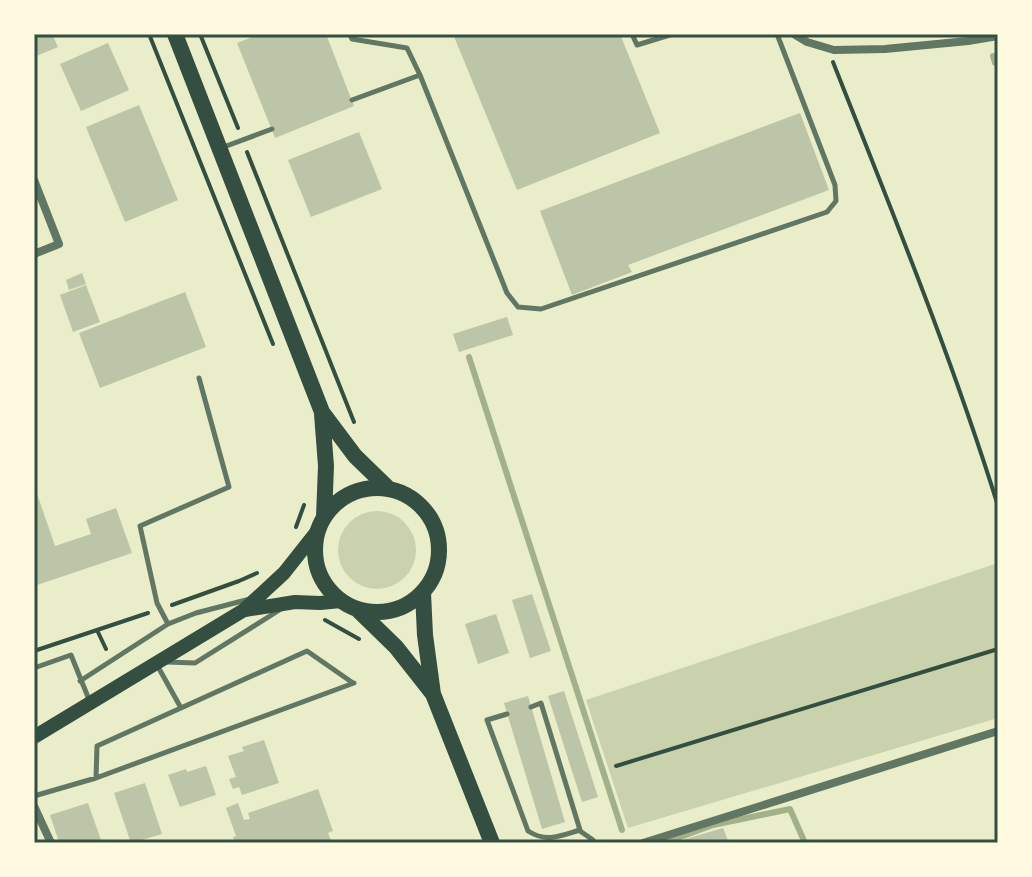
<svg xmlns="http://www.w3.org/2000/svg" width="1032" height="877" viewBox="0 0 1032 877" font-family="Raleway,sans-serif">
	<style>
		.green { fill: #cad2ad }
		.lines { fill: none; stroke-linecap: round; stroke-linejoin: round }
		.stream { stroke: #a3b18a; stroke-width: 6 }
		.building { fill: #bcc5a7 }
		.path { stroke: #344e41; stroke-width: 4 }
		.service { stroke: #617663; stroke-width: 5 }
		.minor { stroke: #617663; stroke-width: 8 }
		.secondary { stroke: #344e41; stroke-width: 14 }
		.primary { stroke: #344e41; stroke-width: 16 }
		.neatline { fill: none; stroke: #344e41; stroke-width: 3 }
	</style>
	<rect width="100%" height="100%" fill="#e9edc9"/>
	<path class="green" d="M338 550a39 39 0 1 1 78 0a39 39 0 1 1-78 0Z
		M998,563v155l-370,110 -42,-128z"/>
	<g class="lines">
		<path class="stream" d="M993,56l2,7h3
			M469,357l153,473
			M664,843l49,-18 77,-16 15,34"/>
	</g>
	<path class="building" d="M34,34h18l6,13 -24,10z
		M260,34h66l28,72 -79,32 -38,-95z
		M453,34h167l40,99 -143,57z
		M108,43l21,47 -48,21 -21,-47z
		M139,105l39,95 -53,22 -39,-95z
		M800,113l29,77 -201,75 4,7 -60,23 -32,-84z
		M359,132l23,57 -71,28 -23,-57z
		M82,273l4,11 -17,6 -3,-10z
		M86,285l14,37 -27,10 -13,-37z
		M185,292l21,55 -106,41 -21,-55z
		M507,317l6,18 -54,17 -6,-18z
		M34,485l21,61 36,-12 -5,-15 30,-11 16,45 -98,33z
		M532,594l19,57 -21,7 -18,-58z
		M496,614l13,39 -31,11 -13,-40z
		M564,691l34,106 -16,5 -34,-106z
		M528,696l37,126 -23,7 -38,-126z
		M264,740l15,43 -37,12 -3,-8 -6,2 -4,-10 7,-2 -8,-21 16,-5 -2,-4z
		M206,766l10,29 -36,12 -12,-32 18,-6 1,3z
		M145,783l17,51 -31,9 -17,-50z
		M318,789l15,42 -5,2 4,10h-97l-2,-6 3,-1 -10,-28 12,-5 6,17 6,-1 -2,-6z
		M88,803l14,40 -43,-1 -9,-27z
		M723,828l6,15h-53l-1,-1z"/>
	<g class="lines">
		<path class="path" d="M149,34l124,310
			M200,34l38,94
			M833,62c58,147 118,293 165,444
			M247,152l107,270
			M296,527l8,-22
			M172,605l67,-24 18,-8
			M325,620l34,19
			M97,630l9,19
			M34,651l114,-38
			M616,766l382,-117"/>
		<path class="service" d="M350,34l2,5 55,9 13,27
			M632,34l5,11 36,-11
			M352,100l68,-25 87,218 11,14 23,2 286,-97 9,-11 -1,-16 -58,-151
			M221,148l51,-19
			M168,624l-11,-21 -17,-77 89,-39 -30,-109
			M167,662l28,1 86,-54
			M157,665l24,43
			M34,668l37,-13 19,47
			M80,681l88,-57 28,-11 54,-14
			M507,714l-20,6 41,111c19,12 32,5 52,-1l-39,-127 -10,4
			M96,778l1,-32 210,-95 46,32
			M34,796l62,-18 258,-95
			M580,831l13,9 1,3"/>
		<path class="minor" d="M794,34l13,8 27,8 51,-1 83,-8 30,-5
			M34,180l25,64 -25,10
			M34,806l17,37
			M643,843l355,-112"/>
		<path class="secondary" d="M245,610l50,-8 25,1 21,-2
			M34,737l210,-127 40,-37 34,-43"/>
		<path class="primary" d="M175,34l147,378 33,44 34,33
			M322,414l4,52 -2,51
			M315 550a62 62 0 1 1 124 0a62 62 0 1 1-124 0Z
			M423,593l2,42 8,59 59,149
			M358,610l38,37 37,47"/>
	</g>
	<rect width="1032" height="877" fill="none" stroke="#fefae0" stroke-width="72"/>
	<rect x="36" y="36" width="960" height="805" class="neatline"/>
</svg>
